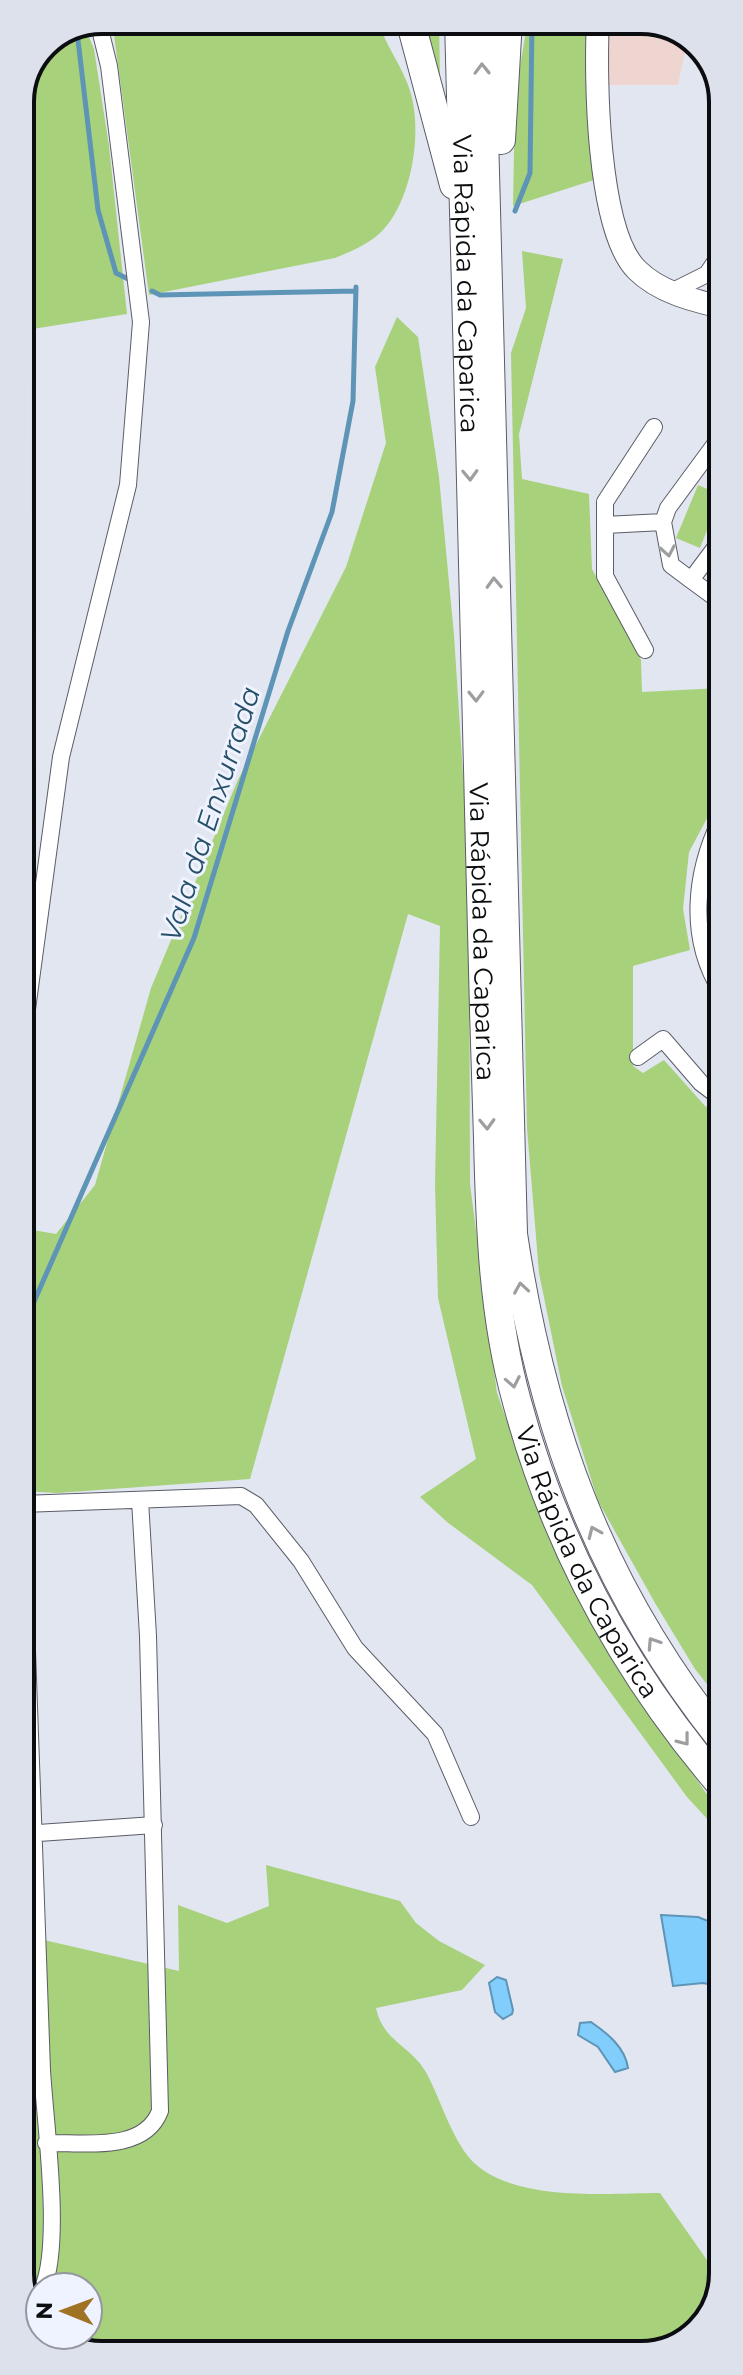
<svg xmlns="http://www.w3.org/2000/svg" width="743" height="2375" viewBox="0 0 743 2375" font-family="Montserrat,sans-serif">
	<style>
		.industrial { fill: #efd5cf }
		.green { fill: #a7d17b }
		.water { fill: #81cefc; stroke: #5e94b6; stroke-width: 2 }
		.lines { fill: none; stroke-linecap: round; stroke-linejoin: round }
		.stream { stroke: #5e94b6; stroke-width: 5 }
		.street-casing { stroke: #5a5d67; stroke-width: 18 }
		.secondary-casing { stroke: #5a5d67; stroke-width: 24 }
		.highway-casing { stroke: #5a5d67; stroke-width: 30 }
		.street { stroke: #fff; stroke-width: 16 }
		.secondary { stroke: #fff; stroke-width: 22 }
		.highway { stroke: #fff; stroke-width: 28 }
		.oneway { stroke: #9e9ea0 }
		.labels { text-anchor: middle; stroke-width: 6; stroke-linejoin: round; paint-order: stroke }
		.street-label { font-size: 26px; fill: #0c0d11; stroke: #eff3ff }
		.water-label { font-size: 28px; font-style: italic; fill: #265068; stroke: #eff3ff }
		.rim { fill: none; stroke: #0c0d11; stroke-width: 4 }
	</style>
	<rect width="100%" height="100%" fill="#e2e6f1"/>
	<path class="industrial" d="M608,20h39l41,17 -10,48h-69z"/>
	<path class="green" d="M112,20h266c7,26 26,48 33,74 11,40 1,105 -28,136 -13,14 -31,21 -48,28l-186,37z
		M419,20h20l1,59 -3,-1z
		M528,20h61l8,159 -84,27 2,-111z
		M85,27l9,22 15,97 18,168 -107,17v-234l24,-53z
		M522,251l41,8 -44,175 3,45 67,15 3,75 49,91 1,32 79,-4v104l-32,60 -6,57 7,41 -57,16v100l10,7 21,-13 41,46 17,9v588l-27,-34 -40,-66 -57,-102 -36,-115 -23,-113 -12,-145 -16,-775 15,-45z
		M397,317l21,20 21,140 15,158 15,233 1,316 27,209 49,139 30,59 34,63 96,139 16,17v25l-35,-38 -155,-212 -85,-63 -27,-25 56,-38 -38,-161 -3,-113 5,-259 -32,-12 -158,565 -193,14 -35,-2 -1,-263 35,6 39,-49 56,-197 86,-206 109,-215 40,-124 -11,-76z
		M698,485l23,10 -21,53 -24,-10z
		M266,1865l134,36 16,22 23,18 46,24 -23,25 -86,18c7,34 36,38 51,66 13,25 21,53 37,77 35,53 140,42 196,42l61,87 -15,43 -44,29 -566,3 -48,-20h40v-48h-48v35l-17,-28 -1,-359 157,36 -1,-66 49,18 42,-17z"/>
	<path class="water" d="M661,1915l37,2 25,10v60l-20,-4 -30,3z
		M497,1977l9,3 7,30 -1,4 -9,5 -8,-7 -6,-29z
		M591,2022c16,11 34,25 37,46l-13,4 -17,-25 -20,-12 2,-12z"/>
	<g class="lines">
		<path class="stream" d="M70,33l8,7 20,170 18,63 12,6
			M515,211l15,-38 2,-153
			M152,291l8,4 196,-4
			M22,1329l172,-391 94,-307 44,-119 21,-111 3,-114"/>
		<defs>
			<path id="street" d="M671,292l36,-18 14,-21
				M721,436l-53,72 -5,14 8,43 20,15 30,-40
				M605,525l58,-3
				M691,580l30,22
				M645,650l-40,-74v-74l49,-75
				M721,819c-27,55 -33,119 0,172
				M21,1054l40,-297 67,-272 13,-163 -32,-256 -11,-45
				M638,1057l25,-18 38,44 21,16
				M22,1504l219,-8 15,9 45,56 54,87 80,86 36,83
				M22,1511c5,186 12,372 20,559 3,52 20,173 1,217
				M24,1834l130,-9
				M46,2143c38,-1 98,10 114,-32l-12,-475 -8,-136
				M38,2318l2,-25"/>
			<path id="secondary" d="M598,20c-3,57 -1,211 39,250 22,22 55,30 84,37"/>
			<g id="highway">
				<path d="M410,20l44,165"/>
				<path id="s1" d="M459,20c8,290 15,581 22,871 2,82 4,165 7,247 2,88 5,178 29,264 38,142 109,272 205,384"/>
				<path d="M481,20l32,1214c29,192 86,352 209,506"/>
				<path d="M501,140l7,-120"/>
			</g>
		</defs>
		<use href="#street" class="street-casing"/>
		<use href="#secondary" class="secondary-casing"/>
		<use href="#highway" class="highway-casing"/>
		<use href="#street" class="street"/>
		<use href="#secondary" class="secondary"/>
		<use href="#highway" class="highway"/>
	</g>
	<defs><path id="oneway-chevron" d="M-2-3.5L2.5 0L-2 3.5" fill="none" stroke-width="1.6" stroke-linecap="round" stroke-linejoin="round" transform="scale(2)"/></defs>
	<g class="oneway">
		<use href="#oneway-chevron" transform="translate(482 69) rotate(-91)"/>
		<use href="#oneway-chevron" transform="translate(470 475) rotate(88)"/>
		<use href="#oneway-chevron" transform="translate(668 551) rotate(80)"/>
		<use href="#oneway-chevron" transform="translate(494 583) rotate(-92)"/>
		<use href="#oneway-chevron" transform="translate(476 696) rotate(89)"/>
		<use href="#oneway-chevron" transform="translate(487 1124) rotate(88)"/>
		<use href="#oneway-chevron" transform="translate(521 1288) rotate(-99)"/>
		<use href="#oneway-chevron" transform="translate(513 1382) rotate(79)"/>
		<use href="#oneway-chevron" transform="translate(594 1532) rotate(-114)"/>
		<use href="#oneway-chevron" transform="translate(653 1643) rotate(-123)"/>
		<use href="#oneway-chevron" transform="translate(684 1740) rotate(52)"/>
	</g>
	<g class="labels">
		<g class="street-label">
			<text dy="9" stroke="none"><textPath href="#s1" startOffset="264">Via Rápida da Caparica</textPath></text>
			<text dy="9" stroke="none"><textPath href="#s1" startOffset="912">Via Rápida da Caparica</textPath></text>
			<text dy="9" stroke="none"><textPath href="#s1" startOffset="1560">Via Rápida da Caparica</textPath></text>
		</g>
		<g class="water-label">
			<text transform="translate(210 814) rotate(-72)" y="10">Vala da Enxurrada</text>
		</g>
	</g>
	<path d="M0 0H743V2375H0ZM102 34H641A68 68 0 0 1 709 102V2273A68 68 0 0 1 641 2341H102A68 68 0 0 1 34 2273V102A68 68 0 0 1 102 34Z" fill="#dde1ec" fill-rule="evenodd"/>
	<path class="rim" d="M102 34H641A68 68 0 0 1 709 102V2273A68 68 0 0 1 641 2341H102A68 68 0 0 1 34 2273V102A68 68 0 0 1 102 34Z"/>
	<g transform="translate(64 2311) rotate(271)"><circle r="38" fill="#eff3ff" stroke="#9497a0" stroke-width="2"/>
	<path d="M0-6L14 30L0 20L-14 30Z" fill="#a07224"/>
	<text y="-12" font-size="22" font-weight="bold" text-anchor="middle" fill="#0c0d11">N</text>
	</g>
</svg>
